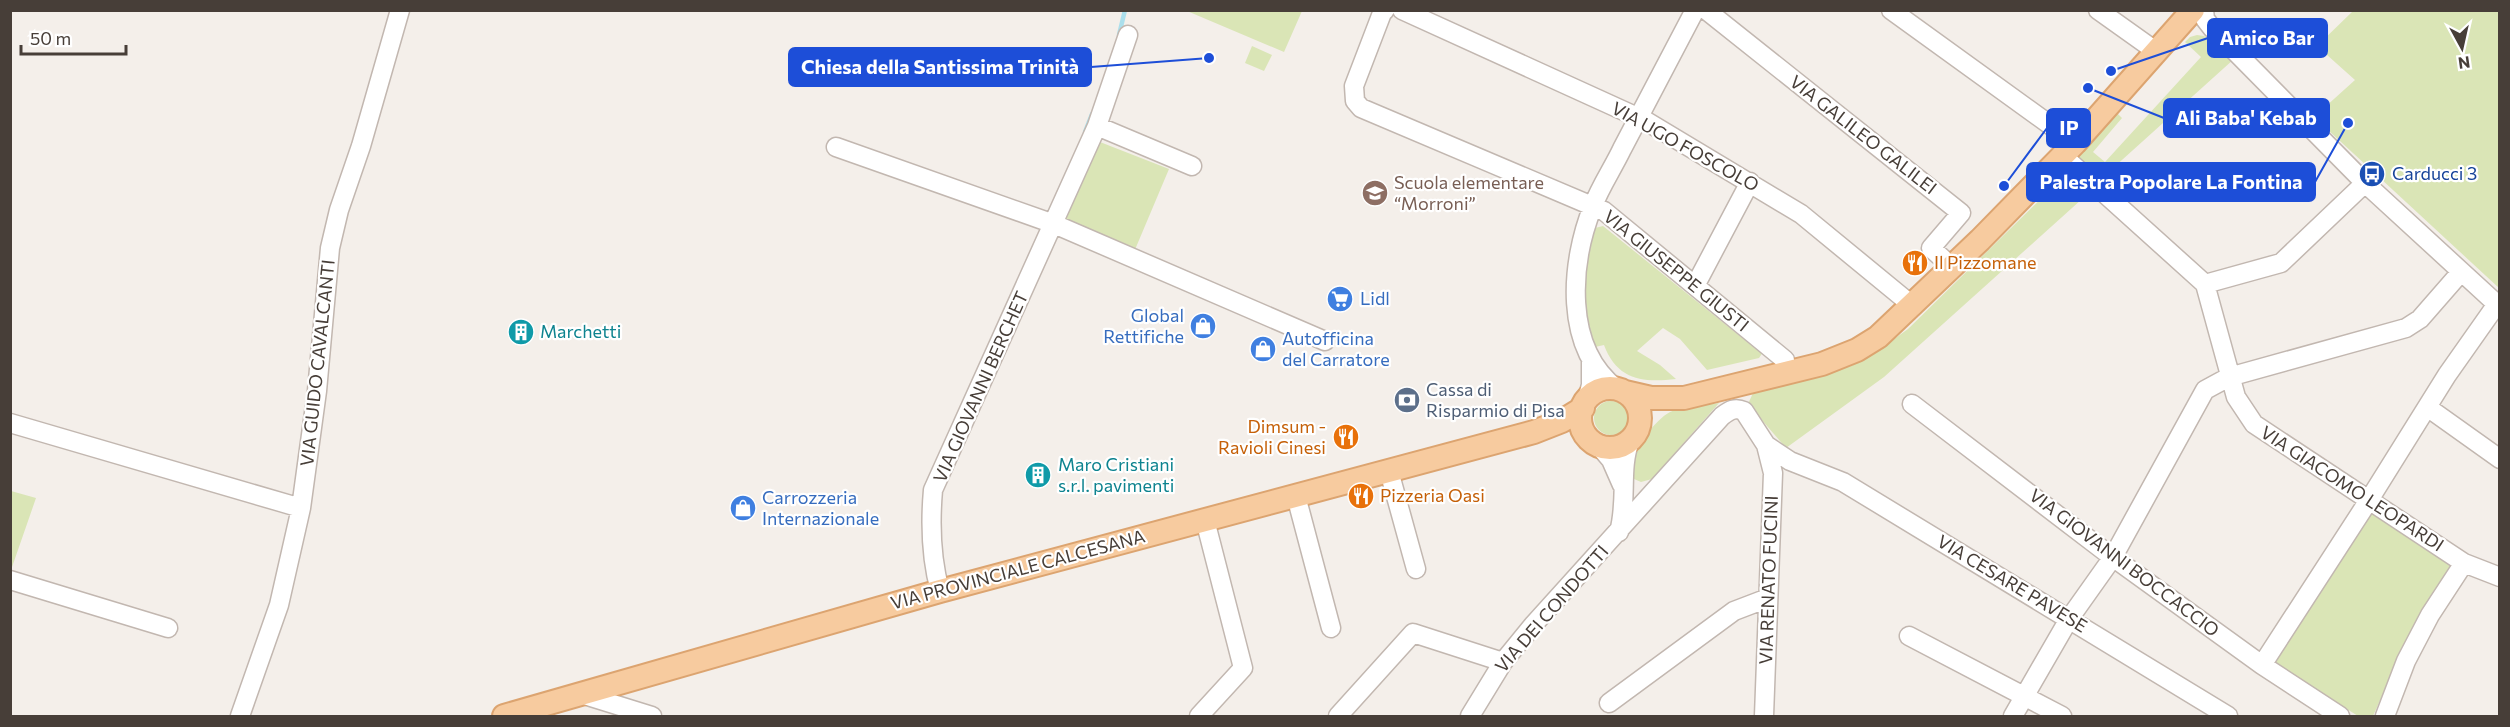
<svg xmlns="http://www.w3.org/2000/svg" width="2510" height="727" viewBox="0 0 2510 727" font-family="Commissioner,sans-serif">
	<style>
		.green { fill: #dae5b6 }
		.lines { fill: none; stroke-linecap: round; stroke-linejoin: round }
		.stream { stroke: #abdfec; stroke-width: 4.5 }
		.minor-casing { stroke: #c2b7b0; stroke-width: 21 }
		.major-casing { stroke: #dca470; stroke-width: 26 }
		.minor { stroke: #fff; stroke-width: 18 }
		.major { stroke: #f7cb9f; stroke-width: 22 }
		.labels { text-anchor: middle; stroke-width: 4.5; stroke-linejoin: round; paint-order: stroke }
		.street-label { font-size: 18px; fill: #473e38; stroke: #fff }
		.transit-label { font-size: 18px; fill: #164399; stroke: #fff; text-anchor: start }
		.education-label { font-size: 18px; fill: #785e54; stroke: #fff; text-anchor: start }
		.food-label { font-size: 18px; fill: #c56008; stroke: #fff; text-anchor: start }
		.shop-label { font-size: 18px; fill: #366cbe; stroke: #fff; text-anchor: start }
		.culture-label { font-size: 18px; fill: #0d838f; stroke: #fff; text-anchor: start }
		.service-label { font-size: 18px; fill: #4e5e75; stroke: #fff; text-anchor: start }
		.leader { fill: none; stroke: #1d4ed8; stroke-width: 2 }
		.callout-dot { fill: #1d4ed8; stroke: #fff; stroke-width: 2 }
		.callout { fill: #1d4ed8; stroke: #1d4ed8; stroke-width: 2 }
		.callout-label { font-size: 20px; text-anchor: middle; font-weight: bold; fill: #fff }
	</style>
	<rect width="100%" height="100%" fill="#f4efea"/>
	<path class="green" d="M1187,11l115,-1v1l-18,41z
		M2353,11h146v277l-185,-171 41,-37 -38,-34z
		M2197,35l7,1 30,23 -132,119 -25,-22 39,-44 6,6 -29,34 12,10 96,-105 -16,-15 5,-5z
		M1252,46l20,9 -8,16 -19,-8z
		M1100,142l69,27 -35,83 -66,-30 -3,-4z
		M2068,177l10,1 14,12 -208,187 -98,71 -38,-44 5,-11 98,-27 21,-11 36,-26 152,-149z
		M1603,226l153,123 5,-6 2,9 -4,6 -52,12 -27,-31 -17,-11 -26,23 23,14 16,14c-33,4 -59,1 -72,-34l-9,2c-15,-50 -12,-69 0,-119z
		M1712,401l1,3 6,-1 -67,76 -11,3 -7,-3c-10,-19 19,-58 36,-67 13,-6 29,-8 42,-11z
		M1594 418a17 17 0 1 1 34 0a17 17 0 1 1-34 0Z
		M11,491l25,7 -25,72h-1z
		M2373,511l79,53 -50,87 -29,65h-15l-86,-54z"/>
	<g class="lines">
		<path class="stream" d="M1119,35l6,-25
			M1085,132l7,-18"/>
		<defs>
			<path id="minor" d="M1385,10l-3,3 -28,73 1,15 6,7 243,103 181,149
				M1402,10l244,111 155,93 112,92
				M1706,10l255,203 -30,35 21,19
				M1891,10l184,133
				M2098,10l59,42
				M2204,10l1,9 7,9 153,155 135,124
				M1097,126l95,40
				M836,147l218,77 271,117
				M2063,156l142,128 31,113 18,27 210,139 36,14
				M2205,284l76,-21 84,-80
				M1695,286l55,-104
				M1617,389c-54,-41 -47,-126 -24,-183 7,-19 20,-38 29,-57 24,-46 48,-92 73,-139
				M1587,400l4,-15v-25
				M1912,404l195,149 155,112 78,51
				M2427,407l73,52
				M10,423l291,85
				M1766,445l24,16 53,21 385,234
				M1599,446l12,14 11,25
				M1389,471l27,98
				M1296,496l35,132
				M1619,532c9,-32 0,-63 11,-91
				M10,580l158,48
				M940,591c-9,-33 -10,-67 -7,-101l164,-364 31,-91
				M1909,636l153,80
				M2262,665l107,-165 78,-125 50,-71
				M581,694l71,22
				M1609,703l125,-92 34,-13
				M240,716l39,-111 22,-97 16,-117 13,-143 9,-38 22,-64 39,-136
				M1199,716l44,-48 -38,-148
				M1338,716l75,-83 90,29
				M1470,716l33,-54 31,-38 188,-208c8,-6 13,-9 22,-5l22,34 7,28 -9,243
				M2013,716l56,-97 44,-62 92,-167 24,-13 177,-49 14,-9 41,-47
				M2385,716l21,-55 24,-46 34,-52"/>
			<path id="major" d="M1580 418a30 30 0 1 1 60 0a30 30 0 1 1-60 0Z
				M1625,392l26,6h33l138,-34 35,-14 21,-13 102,-97 95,-97 118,-133
				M504,716l436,-125 594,-159 28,-11 21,-13"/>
		</defs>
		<use href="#minor" class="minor-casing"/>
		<use href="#major" class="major-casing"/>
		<use href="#minor" class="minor"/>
		<use href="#major" class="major"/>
	</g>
	<defs>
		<symbol id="bus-disc" viewBox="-11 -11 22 22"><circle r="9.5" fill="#1a4fb4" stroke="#fff"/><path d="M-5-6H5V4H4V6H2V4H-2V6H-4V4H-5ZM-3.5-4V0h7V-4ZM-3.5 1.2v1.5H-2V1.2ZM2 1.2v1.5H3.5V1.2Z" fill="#fff"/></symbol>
		<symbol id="school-disc" viewBox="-11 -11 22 22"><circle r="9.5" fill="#8d6e63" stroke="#fff"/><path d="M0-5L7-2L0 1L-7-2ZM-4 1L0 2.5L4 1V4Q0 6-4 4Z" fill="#fff"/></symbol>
		<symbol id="restaurant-disc" viewBox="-11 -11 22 22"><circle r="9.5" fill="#e8710a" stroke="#fff"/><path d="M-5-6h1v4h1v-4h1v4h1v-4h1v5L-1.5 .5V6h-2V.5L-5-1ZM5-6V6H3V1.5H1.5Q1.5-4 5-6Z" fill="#fff"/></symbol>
		<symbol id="supermarket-disc" viewBox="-11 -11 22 22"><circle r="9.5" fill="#3f7fe0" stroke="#fff"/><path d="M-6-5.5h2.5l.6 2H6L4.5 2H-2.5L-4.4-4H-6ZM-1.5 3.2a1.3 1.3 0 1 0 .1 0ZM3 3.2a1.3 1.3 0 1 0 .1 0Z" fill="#fff"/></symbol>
		<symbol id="shop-disc" viewBox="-11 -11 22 22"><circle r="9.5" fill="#3f7fe0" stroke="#fff"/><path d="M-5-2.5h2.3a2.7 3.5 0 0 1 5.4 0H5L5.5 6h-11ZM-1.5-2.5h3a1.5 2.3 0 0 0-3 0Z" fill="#fff"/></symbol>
		<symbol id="building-disc" viewBox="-11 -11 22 22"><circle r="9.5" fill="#0f9aa8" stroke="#fff"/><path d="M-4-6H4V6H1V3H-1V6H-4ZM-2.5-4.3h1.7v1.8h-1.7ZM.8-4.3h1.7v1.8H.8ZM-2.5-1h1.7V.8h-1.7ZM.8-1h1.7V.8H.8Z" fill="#fff"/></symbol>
		<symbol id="bank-disc" viewBox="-11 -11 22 22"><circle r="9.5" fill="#5c6f8a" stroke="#fff"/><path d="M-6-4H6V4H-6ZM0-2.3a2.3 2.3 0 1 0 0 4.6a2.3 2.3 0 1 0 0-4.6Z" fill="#fff"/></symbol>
	</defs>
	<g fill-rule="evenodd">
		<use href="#bus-disc" x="2357" y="159" width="30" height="30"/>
		<use href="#school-disc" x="1360" y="178" width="30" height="30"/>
		<use href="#restaurant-disc" x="1900" y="248" width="30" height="30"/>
		<use href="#supermarket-disc" x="1325" y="284" width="30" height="30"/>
		<use href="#shop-disc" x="1188" y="311" width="30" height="30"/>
		<use href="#building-disc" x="506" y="317" width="30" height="30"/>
		<use href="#shop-disc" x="1248" y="334" width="30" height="30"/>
		<use href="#bank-disc" x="1392" y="385" width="30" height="30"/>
		<use href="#restaurant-disc" x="1331" y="422" width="30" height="30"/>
		<use href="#building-disc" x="1023" y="460" width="30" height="30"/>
		<use href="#restaurant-disc" x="1346" y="481" width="30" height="30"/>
		<use href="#shop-disc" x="728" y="493" width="30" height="30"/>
	</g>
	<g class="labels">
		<g class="street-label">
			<text transform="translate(1863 135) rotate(38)" y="6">VIA GALILEO GALILEI</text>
			<text transform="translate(1685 147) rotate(29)" y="6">VIA UGO FOSCOLO</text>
			<text transform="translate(1676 271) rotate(39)" y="6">VIA GIUSEPPE GIUSTI</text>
			<text transform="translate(318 363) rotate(-84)" y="6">VIA GUIDO CAVALCANTI</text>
			<text transform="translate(981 387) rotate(-66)" y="6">VIA GIOVANNI BERCHET</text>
			<text transform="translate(2352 489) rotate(33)" y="6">VIA GIACOMO LEOPARDI</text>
			<text transform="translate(2124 563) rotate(37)" y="6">VIA GIOVANNI BOCCACCIO</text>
			<text transform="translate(1018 570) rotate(-15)" y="6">VIA PROVINCIALE CALCESANA</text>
			<text transform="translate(1769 580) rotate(-88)" y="6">VIA RENATO FUCINI</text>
			<text transform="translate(2012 584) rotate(31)" y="6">VIA CESARE PAVESE</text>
			<text transform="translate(1552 609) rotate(-49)" y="6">VIA DEI CONDOTTI</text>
		</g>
		<g class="transit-label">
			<text x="2392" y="180">Carducci 3</text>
		</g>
		<g class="education-label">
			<text x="1394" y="189">Scuola elementare<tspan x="1394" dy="21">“Morroni”</tspan></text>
		</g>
		<g class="food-label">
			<text x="1934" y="269">Il Pizzomane</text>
			<text x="1326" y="433" text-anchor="end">Dimsum -<tspan x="1326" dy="21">Ravioli Cinesi</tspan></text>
			<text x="1380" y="502">Pizzeria Oasi</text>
		</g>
		<g class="shop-label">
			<text x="1360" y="305">Lidl</text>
			<text x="1184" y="322" text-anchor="end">Global<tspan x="1184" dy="21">Rettifiche</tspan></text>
			<text x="1282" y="345">Autofficina<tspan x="1282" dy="21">del Carratore</tspan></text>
			<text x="762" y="504">Carrozzeria<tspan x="762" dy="21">Internazionale</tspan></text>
		</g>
		<g class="culture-label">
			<text x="540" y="338">Marchetti</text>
			<text x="1058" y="471">Maro Cristiani<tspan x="1058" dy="21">s.r.l. pavimenti</tspan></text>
		</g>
		<g class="service-label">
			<text x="1426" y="396">Cassa di<tspan x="1426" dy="21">Risparmio di Pisa</tspan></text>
		</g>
	</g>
	<path class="leader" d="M2111 71L2208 38M1209 58L1091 67M2088 88L2164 118M2004 186L2047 128M2348 123L2315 182"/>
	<g class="callout-dot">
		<circle cx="2111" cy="71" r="6"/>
		<circle cx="1209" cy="58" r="6"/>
		<circle cx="2088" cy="88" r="6"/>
		<circle cx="2004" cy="186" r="6"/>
		<circle cx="2348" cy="123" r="6"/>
	</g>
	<g class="callout">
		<rect x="2208" y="19" width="119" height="38" rx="6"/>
		<rect x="789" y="48" width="302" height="38" rx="6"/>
		<rect x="2164" y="99" width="165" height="38" rx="6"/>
		<rect x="2047" y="109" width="43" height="38" rx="6"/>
		<rect x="2027" y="163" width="288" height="38" rx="6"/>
	</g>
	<g class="callout-label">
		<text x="2267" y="45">Amico Bar</text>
		<text x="940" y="74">Chiesa della Santissima Trinità</text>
		<text x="2246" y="125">Ali Baba' Kebab</text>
		<text x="2069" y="135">IP</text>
		<text x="2171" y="189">Palestra Popolare La Fontina</text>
	</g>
	<rect width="2510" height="727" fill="none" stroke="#473e38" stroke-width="24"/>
	<g transform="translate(2462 48) rotate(172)" stroke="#ffffff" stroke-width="4.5" paint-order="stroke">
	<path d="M0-4.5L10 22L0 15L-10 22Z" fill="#473e38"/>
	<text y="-9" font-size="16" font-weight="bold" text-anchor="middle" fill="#473e38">N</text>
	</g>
	<path d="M21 45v9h105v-9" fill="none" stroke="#473e38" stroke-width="3"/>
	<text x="30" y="45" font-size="18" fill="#473e38" stroke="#ffffff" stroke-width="4.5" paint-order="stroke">50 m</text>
</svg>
